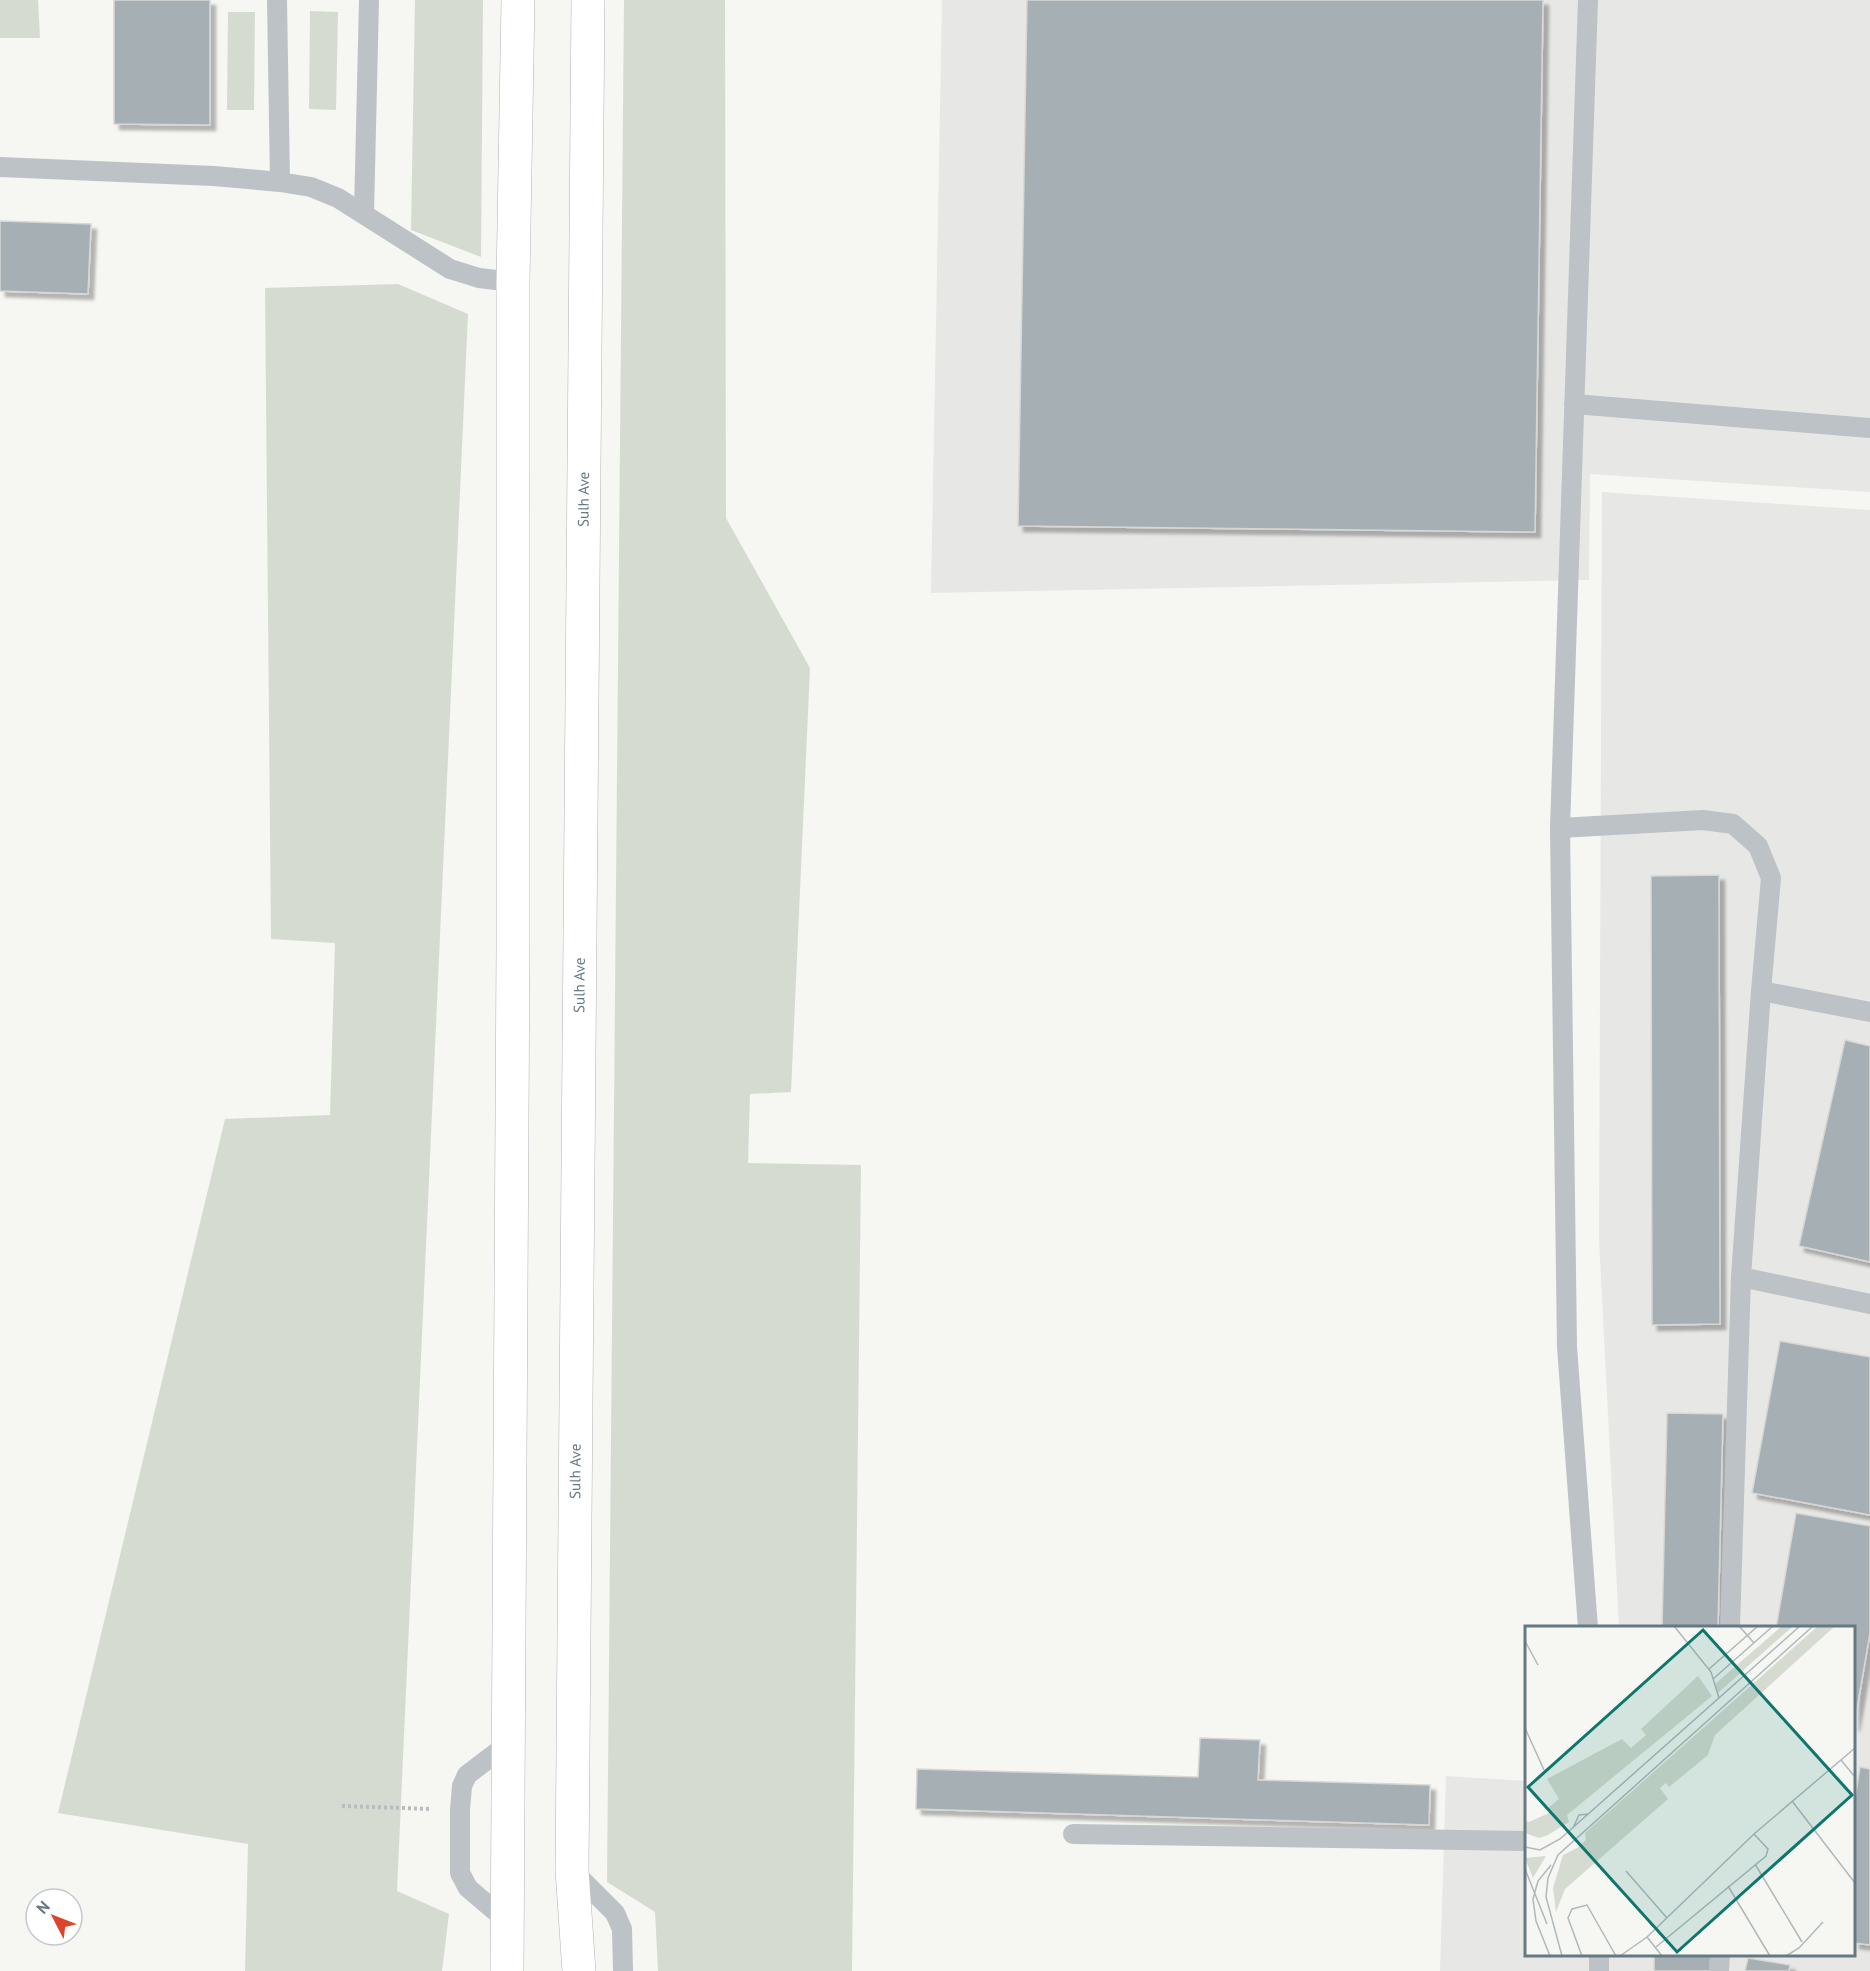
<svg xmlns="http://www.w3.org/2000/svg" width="1870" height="1971" viewBox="0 0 1870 1971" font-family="'PT Sans',sans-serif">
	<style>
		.built { fill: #e7e7e6 }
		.green { fill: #d6dbd2 }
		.building { fill: #a6b0b4; stroke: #d7d7d5; stroke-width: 1.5; filter: url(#shadow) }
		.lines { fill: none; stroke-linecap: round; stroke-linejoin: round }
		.highway-casing { stroke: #b0b5b8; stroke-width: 34 }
		.path { stroke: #b9bcbe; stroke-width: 4; stroke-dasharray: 3 3; stroke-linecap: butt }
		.lane { stroke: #bcc2c5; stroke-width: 20 }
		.highway { stroke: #fff; stroke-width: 33 }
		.labels { text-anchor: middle; stroke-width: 6; stroke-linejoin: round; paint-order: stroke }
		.street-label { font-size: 15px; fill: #667983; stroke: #fff }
		.inset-road { fill: none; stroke: #afb9bc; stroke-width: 1.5 }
		.view { fill: #0f766e; fill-opacity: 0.15; stroke: #0f766e; stroke-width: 3 }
		.inset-edge { fill: none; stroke: #667983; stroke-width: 3 }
	</style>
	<defs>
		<filter id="shadow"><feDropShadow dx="5.5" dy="5.5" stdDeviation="1.5" flood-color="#0004"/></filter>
	</defs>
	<rect width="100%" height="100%" fill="#f6f6f3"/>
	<path class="built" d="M942,0h928v492l-280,-18 -1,106 -658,13z
		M1602,492l268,18v1461h-430l6,-195 80,5v173h328v-326l-235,-1 -20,-387z"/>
	<path class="green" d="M0,0h38l2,38h-40z
		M415,0h68l-2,257 -70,-27z
		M624,0h101l1,518 84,150 -19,424 -41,2 -2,69 113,2 -9,806h-194l-3,-59 -48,-30z
		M310,11l28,1 -2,98 -27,-1z
		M228,12h27l-1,98h-27z
		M398,284l70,30 -71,1577 52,23 -7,57h-197l3,-127 -190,-31 167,-694 105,-4 5,-172 -64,-4 -6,-651z"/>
	<path class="building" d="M114,0h96v125l-96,-1z
		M1027,0h516l-8,532 -517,-6z
		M0,221l91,3 -3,70 -88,-3z
		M1719,875l1,449 -68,1 -1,-449z
		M1845,1040l25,6v216l-71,-16z
		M1780,1341l90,16v158l-118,-22z
		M1667,1413l56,1 -5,214h-56z
		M1796,1513l74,13v107l-16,93v-98h-78z
		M1200,1738l60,2 -2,40 172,5 -1,40 -513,-16 1,-40 281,8z
		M1860,1767l10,2v176l-16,-2v-138z
		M1654,1954h57l-1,17h-56z
		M1748,1958l42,7 -1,6h-44z"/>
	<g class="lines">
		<defs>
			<g id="highway">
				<path d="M507,1971l6,-1021v-668l5,-282"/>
				<path id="s1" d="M579,1971l-7,-101 16,-1870"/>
			</g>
		</defs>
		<use href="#highway" class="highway-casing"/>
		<path class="path" d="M342,1806l90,3"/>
		<path class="lane" d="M277,0l3,182
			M0,167l214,9 66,6 31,5 27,11 112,71 29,9 34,4
			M364,213l5,-213
			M1574,404l296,24
			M1560,828l143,-8 30,4 25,22 13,32 -10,113 -20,286 -11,351
			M1761,991l109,21
			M1741,1277l129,27
			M1588,1628l-21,-281 -7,-519 28,-828
			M1073,1834l453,7
			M572,1870l43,43 7,16 1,42
			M508,1922l-40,-34 -8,-15v-63l2,-24 5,-11 42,-32
			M1599,1954v17
			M1719,1971l1,-17"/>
		<use href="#highway" class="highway"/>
	</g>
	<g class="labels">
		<g class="street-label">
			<text dy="5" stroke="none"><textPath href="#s1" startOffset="1472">Sulh Ave</textPath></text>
			<text dy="5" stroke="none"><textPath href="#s1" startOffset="986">Sulh Ave</textPath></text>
			<text dy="5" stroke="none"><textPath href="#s1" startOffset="500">Sulh Ave</textPath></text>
		</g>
	</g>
	<g transform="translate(1525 1626)">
		<rect width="330" height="330" fill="#f6f6f3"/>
		<path d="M257,0h11l-75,67 -3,-9zM293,0h17l-120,109 -7,20 -39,32 -3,-4 -6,5 8,11 -103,90 -9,23 -3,-24 10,-33 14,-7 9,-8 -1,-7zM173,50l14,20 -145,119 2,7 -21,13 -9,3 -14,-5v-13l4,2 20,-9 -2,-4 12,-10 -12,-20 75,-40 9,9 15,-13 -5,-6zM21,230l-6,10 -7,12 -8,-20z" fill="#d6dbd2"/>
		<path class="inset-road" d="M149,0l37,46 8,26M214,0l15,17M0,15l13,24M184,43l49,-43M188,53l60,-53M0,102l19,42M316,134l14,17M267,175l63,82M48,202l6,-13 10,-1M0,221l15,3 20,-11 240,-213M230,238l47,78M0,243l22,55M101,245l41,47M203,260l42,70M122,311l15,19M131,321l110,-91 2,-7 -14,-15M25,330l-14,-35 -3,-22 5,-18 13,-16M37,330l-16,-59 2,-19 10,-23 255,-229M57,330l-14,-38 4,-9 15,-4 29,51M95,330l27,-19 107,-103 101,-86M261,330l13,-8 24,-26"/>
		<path class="view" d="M178,4l149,165 -175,157 -149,-165z"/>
		<rect width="330" height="330" class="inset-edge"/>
	</g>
	<g transform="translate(54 1917) rotate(312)"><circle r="28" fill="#ffffff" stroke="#c2c9cd" stroke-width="1.5"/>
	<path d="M0-4.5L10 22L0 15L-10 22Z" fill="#dd442c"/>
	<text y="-9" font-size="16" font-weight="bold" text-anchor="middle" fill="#667983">N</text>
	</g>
</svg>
